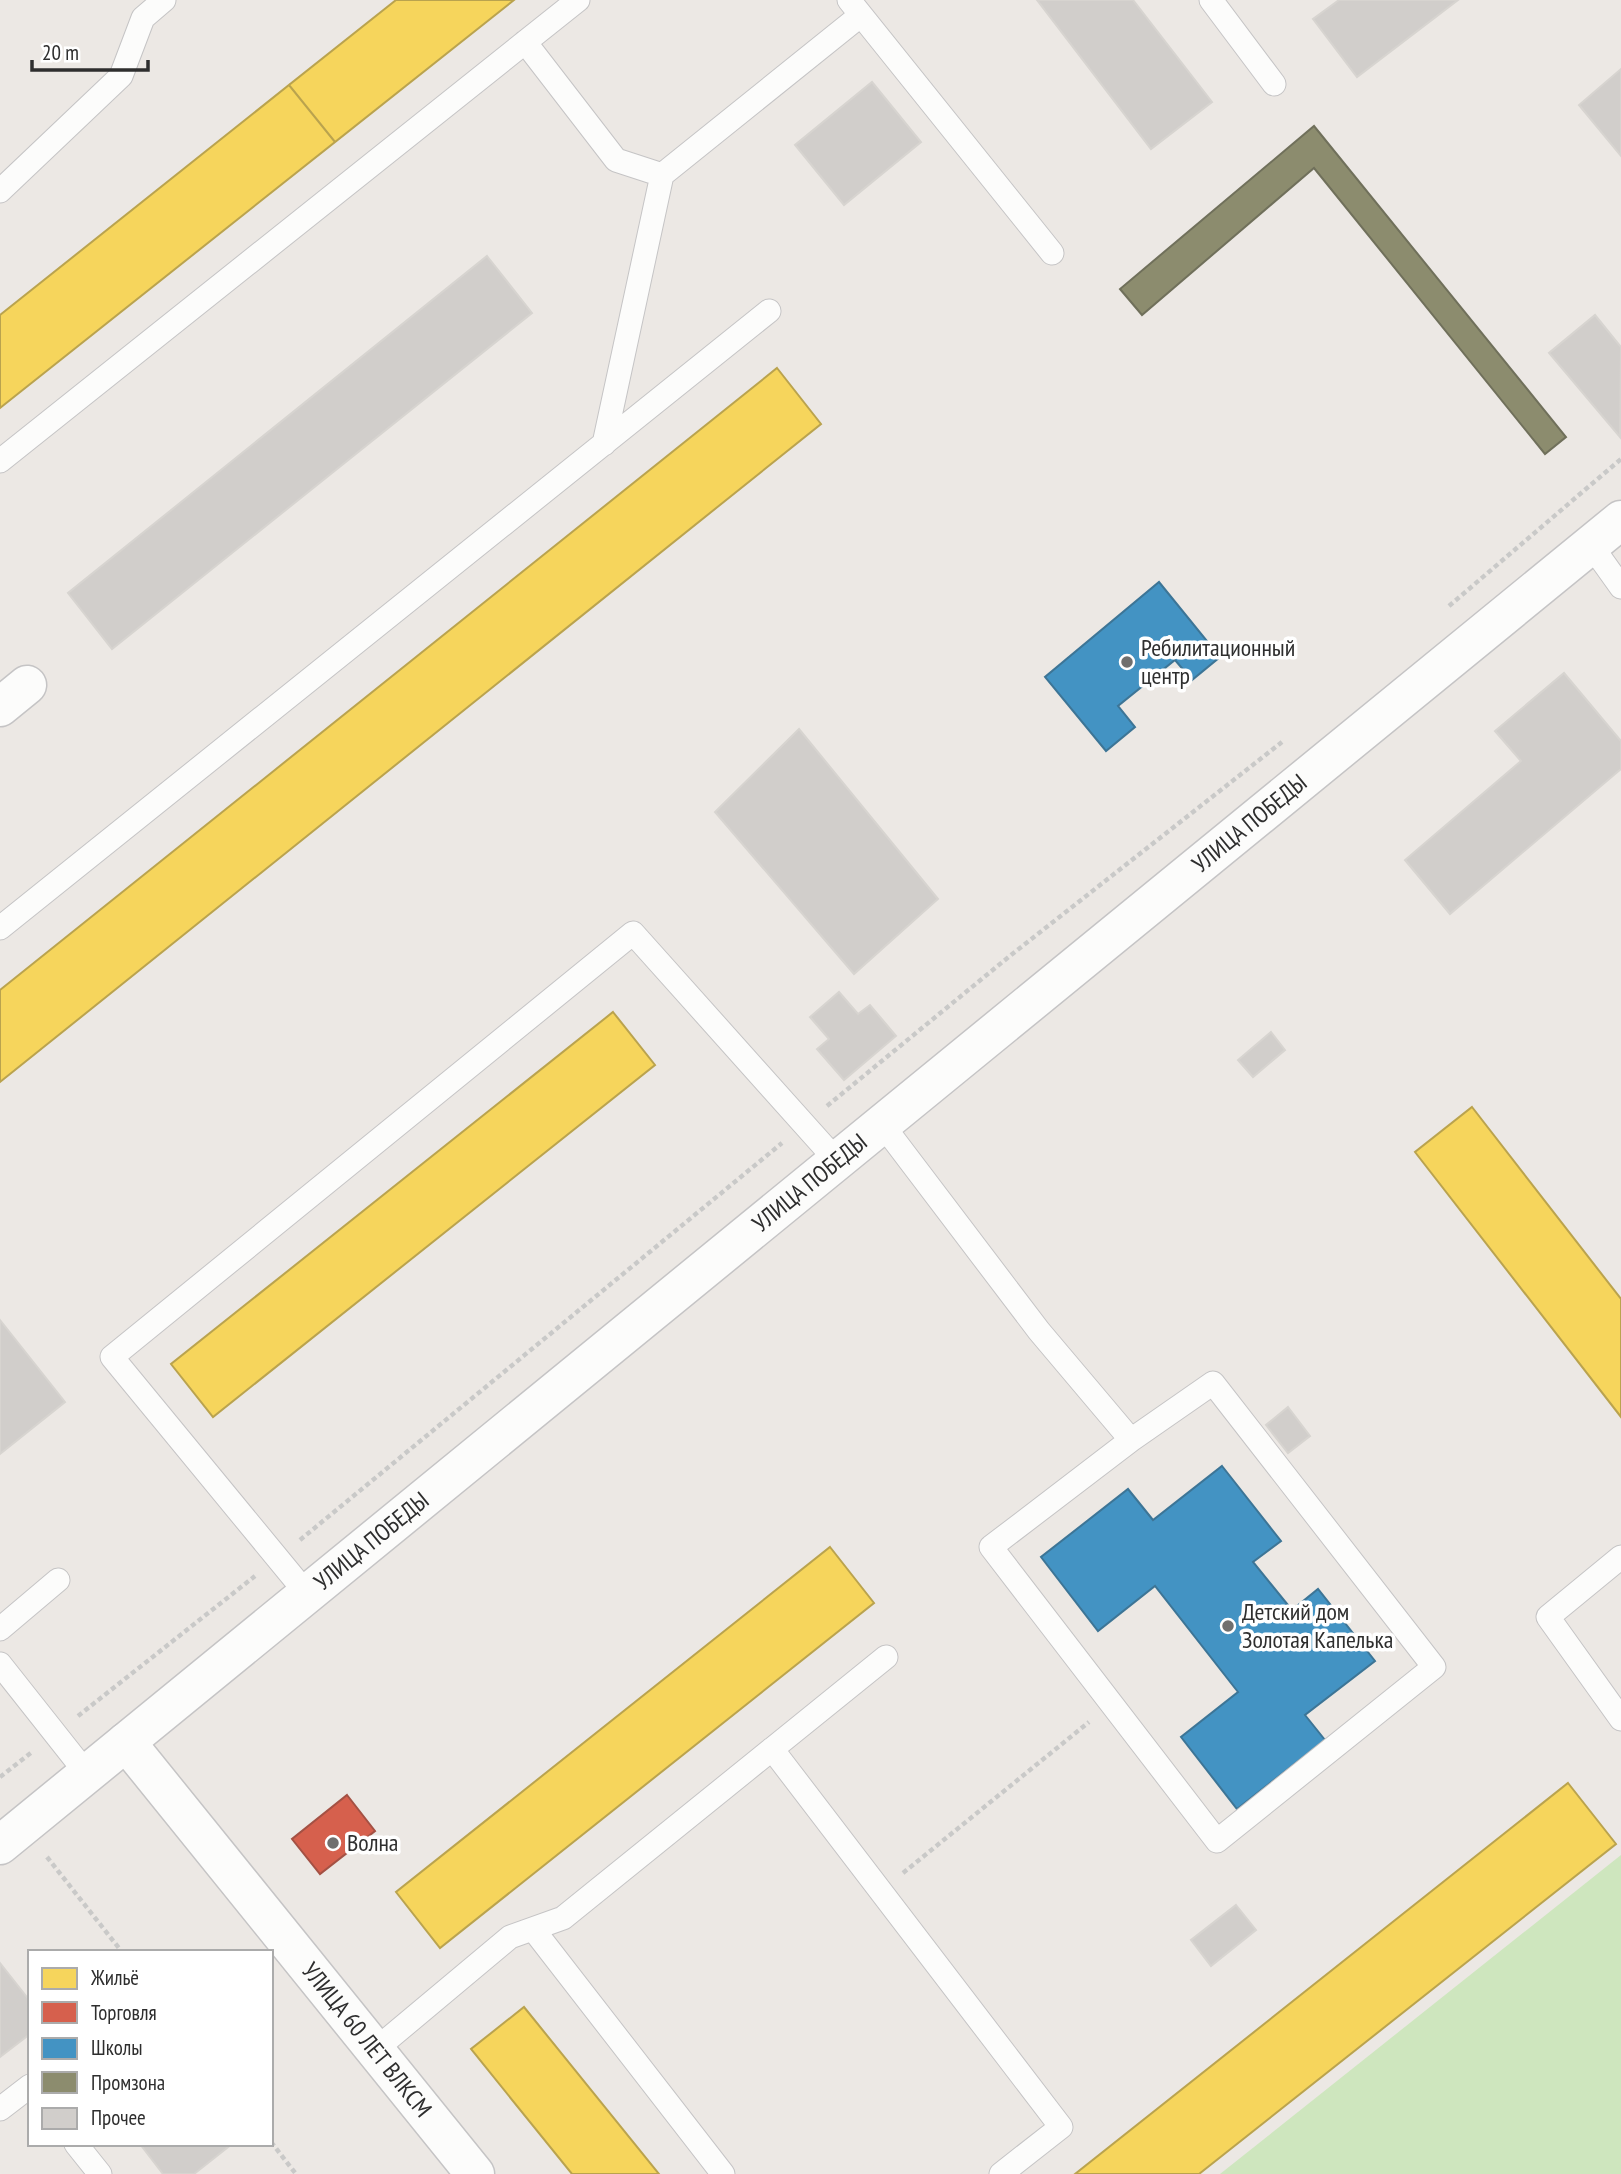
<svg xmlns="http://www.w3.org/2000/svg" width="1621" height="2174" viewBox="0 0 1621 2174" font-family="'PT Sans Narrow',sans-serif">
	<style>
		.green { fill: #cee6be }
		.homes { fill: #f6d55c; stroke: #baa34e; stroke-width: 2 }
		.shops { fill: #d6604d; stroke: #a45144; stroke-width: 2 }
		.schools { fill: #4393c3; stroke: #3d7596; stroke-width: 2 }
		.industry { fill: #8c8c6e; stroke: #70705b; stroke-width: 2 }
		.building { fill: #d1cecb; stroke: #d7d4d0; stroke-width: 2 }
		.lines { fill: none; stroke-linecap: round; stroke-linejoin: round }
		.lane-casing { stroke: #c5c4c5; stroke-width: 25 }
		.street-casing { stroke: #c5c4c5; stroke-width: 41 }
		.secondary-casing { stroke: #c5c4c5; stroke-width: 41 }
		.path { stroke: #c9c9c8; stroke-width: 4.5; stroke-dasharray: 5 3.5; stroke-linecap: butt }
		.lane { stroke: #fcfcfb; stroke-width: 23 }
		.street { stroke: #fcfcfb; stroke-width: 38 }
		.secondary { stroke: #fcfcfb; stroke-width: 38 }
		.poi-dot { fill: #706f6e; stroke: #fff; stroke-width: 2.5 }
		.labels { text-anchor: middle; stroke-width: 7; stroke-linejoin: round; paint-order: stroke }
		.poi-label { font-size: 24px; fill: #2e2e2e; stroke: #fff; text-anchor: start }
		.street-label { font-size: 24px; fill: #2e2e2e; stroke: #fff }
	</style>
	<rect width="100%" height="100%" fill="#ece8e4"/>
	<path class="green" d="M1621,1855v319h-401z"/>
	<path class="homes" d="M396,0h118l-179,142 -46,-57z
		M289,85l46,57 -335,266v-93z
		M777,368l44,56 -821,658v-92z
		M613,1012l42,53 -442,352 -42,-53z
		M1472,1107l149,192v118l-206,-265z
		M830,1547l44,56 -434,345 -44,-56z
		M1568,1783l48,61 -417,330h-124z
		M524,2007l135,167h-87l-101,-125z"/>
	<path class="shops" d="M347,1795l28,36 -55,43 -28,-35z"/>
	<path class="schools" d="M1159,582l61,75 -28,23 -17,-20 -57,46 17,21 -29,24 -61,-74z
		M1222,1466l59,75 -28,21 39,48 26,-21 57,72 -70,54 20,25 -88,69 -56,-72 57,-45 -83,-106 -57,45 -57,-74 87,-68 25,31z"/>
	<path class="industry" d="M1314,126l252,311 -21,17 -231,-286 -172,147 -22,-26z"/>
	<path class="building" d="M1037,0h96l79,102 -61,47z
		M1339,0h119l-101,77 -44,-58z
		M1621,69v87l-42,-51z
		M872,82l49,60 -77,63 -49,-60z
		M487,256l45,57 -420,336 -44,-56z
		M1595,315l26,32 -1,90 -71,-84z
		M1564,673l57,68v28l-171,145 -45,-54 116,-99 -26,-30z
		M799,729l139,170 -84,75 -139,-162z
		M839,992l19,22 12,-9 26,31 -52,44 -27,-31 12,-10 -19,-22z
		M1271,1032l14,18 -32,27 -15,-17z
		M0,1320l65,82 -65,52z
		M1288,1407l22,29 -22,17 -22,-28z
		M1236,1905l20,25 -45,36 -20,-26z
		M0,1963l30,38v33l-30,23z
		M140,2144h92l-38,30h-31z"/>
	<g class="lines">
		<defs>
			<path id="lane" d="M849,0l203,253
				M1211,0l63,84
				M525,42l91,118 46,15
				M0,191l121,-115 22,-58 21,-18
				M604,444l58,-269 199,-160
				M0,461l578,-461
				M1591,545l30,42
				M0,928l769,-617
				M882,1124l157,207 92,109
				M1213,1383l221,284 -217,174 -226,-294 140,-107z
				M1621,1557l-73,60 73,102
				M307,1594l-195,-237 521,-424 204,228
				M0,1629l58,-49
				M0,1664l87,110
				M772,1749l289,378 -60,47
				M533,1929l190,245
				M375,2050l135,-113 53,-19 323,-261
				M0,2109l30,-23
				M76,2144l24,30"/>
			<g id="street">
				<path d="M0,707l27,-22"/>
				<path id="s1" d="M126,1742l349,432"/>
			</g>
			<g id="secondary">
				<path id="s2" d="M0,1845l1621,-1325"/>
			</g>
		</defs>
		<use href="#lane" class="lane-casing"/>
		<use href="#street" class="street-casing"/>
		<use href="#secondary" class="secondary-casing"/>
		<path class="path" d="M1449,606l172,-147
			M827,1106l184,-151 271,-213
			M300,1540l482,-397
			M78,1716l177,-140
			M0,1777l32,-25
			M47,1857l75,95
			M903,1873l186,-151
			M271,2142l25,32"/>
		<use href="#lane" class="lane"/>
		<use href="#street" class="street"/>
		<use href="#secondary" class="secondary"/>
	</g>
	<g class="poi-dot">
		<circle cx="1127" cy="662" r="7"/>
		<circle cx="1228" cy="1626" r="7"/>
		<circle cx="333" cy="1843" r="7"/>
	</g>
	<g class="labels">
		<g class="poi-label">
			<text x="1141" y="656">Ребилитационный<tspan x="1141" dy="28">центр</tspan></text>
			<text x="1242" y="1620">Детский дом<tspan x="1242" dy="28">Золотая Капелька</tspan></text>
			<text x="347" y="1851">Волна</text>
		</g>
		<g class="street-label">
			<text dy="8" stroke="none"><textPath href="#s2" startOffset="1614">УЛИЦА ПОБЕДЫ</textPath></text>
			<text dy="8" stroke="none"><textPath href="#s2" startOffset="1046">УЛИЦА ПОБЕДЫ</textPath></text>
			<text dy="8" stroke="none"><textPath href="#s2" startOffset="480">УЛИЦА ПОБЕДЫ</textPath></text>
			<text dy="8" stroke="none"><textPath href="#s1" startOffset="383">УЛИЦА 60 ЛЕТ ВЛКСМ</textPath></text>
		</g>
	</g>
	<rect x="28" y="1950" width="245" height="196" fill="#ffffff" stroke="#ababab" stroke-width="2"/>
	<rect x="42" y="1968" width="35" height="21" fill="#f6d55c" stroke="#ababab" stroke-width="2"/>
	<text x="91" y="1985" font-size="21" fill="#2e2e2e">Жильё</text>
	<rect x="42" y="2002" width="35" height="21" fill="#d6604d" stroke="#ababab" stroke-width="2"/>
	<text x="91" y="2020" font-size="21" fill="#2e2e2e">Торговля</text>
	<rect x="42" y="2038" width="35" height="21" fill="#4393c3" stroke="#ababab" stroke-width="2"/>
	<text x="91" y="2055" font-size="21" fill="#2e2e2e">Школы</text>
	<rect x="42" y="2072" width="35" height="21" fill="#8c8c6e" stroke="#ababab" stroke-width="2"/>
	<text x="91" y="2090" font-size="21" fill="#2e2e2e">Промзона</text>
	<rect x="42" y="2108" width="35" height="21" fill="#d1cecb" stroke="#ababab" stroke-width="2"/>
	<text x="91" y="2125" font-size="21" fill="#2e2e2e">Прочее</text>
	<path d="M32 60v10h116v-10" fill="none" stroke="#2e2e2e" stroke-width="3.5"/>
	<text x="42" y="60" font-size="21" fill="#2e2e2e" stroke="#ffffff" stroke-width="5" paint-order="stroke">20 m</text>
</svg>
